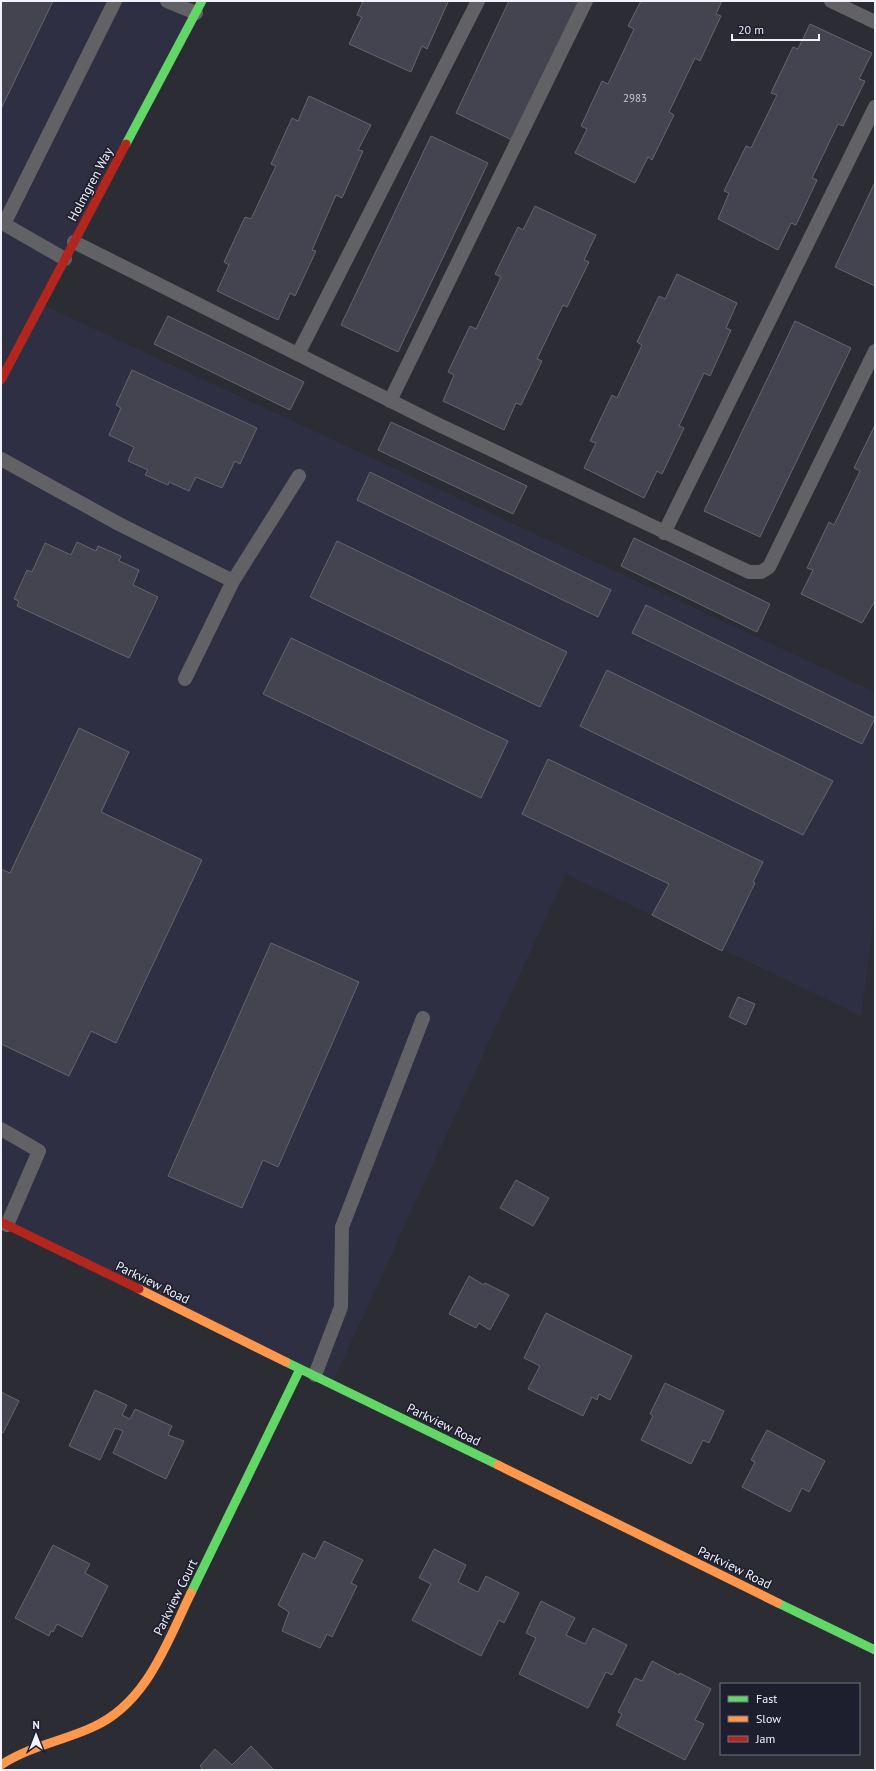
<svg xmlns="http://www.w3.org/2000/svg" width="876" height="1771" viewBox="0 0 876 1771" font-family="'PT Sans',sans-serif">
	<style>
		.built { fill: #2e2f42 }
		.building { fill: #444451; stroke: #65656c }
		.lines { fill: none; stroke-linecap: round; stroke-linejoin: round }
		.lane { stroke: #626266; stroke-width: 14 }
		.fast { stroke: #63d668; stroke-width: 9 }
		.slow { stroke: #ff974d; stroke-width: 9 }
		.jam { stroke: #b3261e; stroke-width: 9 }
		.labels { text-anchor: middle; stroke-width: 3.5; stroke-linejoin: round; paint-order: stroke }
		.number-label { font-size: 11px; fill: #c6c6d1 }
		.street-label { font-size: 13px; fill: #f1f2fc; stroke: #1e1f2e }
	</style>
	<rect width="100%" height="100%" fill="#2c2c34"/>
	<path class="built" d="M1,1h201l-161,303 834,388v220l-14,104 -295,-142 -234,510 -331,-162z"/>
	<path class="building" d="M1,1h52l-52,108z
		M363,1h82l3,1 -21,47 -5,-3 -11,26 -62,-28 13,-27 -5,-2z
		M509,1h70l-67,139 -56,-27z
		M641,1h81l-6,13 5,2 -21,45 -5,-3 -26,54 5,3 -22,45 -4,-3 -13,26 -60,-30 12,-24 -6,-3 21,-45 6,3 26,-55 -6,-3z
		M810,24l62,29 -13,26 6,2 -22,45 -5,-2 -26,54 5,2 -21,45 -5,-2 -13,27 -60,-31 11,-26 -5,-2 22,-45 5,2 26,-53 -6,-2 22,-46 5,2z
		M309,96l62,29 -13,25 5,1 -21,47 -6,-3 -24,55 4,1 -21,45 -5,-3 -12,27 -61,-29 12,-26 -5,-3 21,-45 6,2 25,-53 -5,-2 21,-46 6,3z
		M431,136l57,27 -90,189 -57,-27z
		M875,182v104l-40,-19z
		M535,206l61,29 -12,25 5,2 -22,45 -4,-2 -26,54 5,2 -21,44 -5,-2 -12,27 -61,-29 11,-26 -6,-3 22,-46 6,3 25,-52 -6,-3 23,-47 5,3z
		M677,274l60,29 -11,25 5,2 -21,46 -6,-3 -25,53 5,2 -22,46 -5,-3 -13,27 -60,-30 12,-25 -6,-2 22,-46 5,3 25,-53 -5,-3 22,-46 6,3z
		M168,316l136,66 -14,28 -136,-66z
		M795,321l56,27 -91,189 -56,-26z
		M132,370l125,58 -17,36 -5,-3 -13,27 -26,-11 -7,14 -20,-9 -1,3 -23,-10 3,-5 -20,-9 6,-14 -25,-12 12,-27 -5,-3z
		M391,422l136,64 -14,28 -135,-64z
		M875,425v176l-13,22 -61,-29 12,-24 -6,-2 22,-46 5,3 26,-54 -6,-3z
		M370,472l241,118 -13,27 -241,-117z
		M634,538l136,66 -13,28 -136,-66z
		M337,541l230,111 -27,55 -230,-110z
		M77,542l19,9 2,-5 23,10 -2,5 20,9 -6,15 25,12 -29,61 -112,-52 2,-5 -5,-2 13,-29 5,2 13,-29 26,12z
		M646,605l229,113 -13,26 -230,-111z
		M291,638l217,103 -27,57 -218,-104z
		M607,670l226,111 -30,54 -223,-109z
		M79,728l50,24 -28,60 101,48 -86,183 -25,-12 -22,45 -68,-32v-175l9,4z
		M548,759l215,103 -10,20 2,1 -33,68 -70,-36 17,-31 -147,-70z
		M271,943l88,39 -81,185 -15,-7 -21,48 -74,-32z
		M738,997l17,7 -9,21 -17,-8z
		M516,1180l33,18 -16,28 -33,-18z
		M469,1276l15,9 1,-2 24,12 -19,35 -11,-7 -3,5 -27,-14z
		M546,1313l86,43 -22,44 -11,-6 -2,6 -5,-3 -9,19 -55,-27 12,-23 -16,-8z
		M665,1383l59,28 -15,32 -6,-3 -12,24 -50,-24 12,-24 -3,-2z
		M95,1390l32,15 -5,10 8,4 5,-10 37,17 -4,9 16,6 -18,38 -53,-26 10,-22 -8,-3 -15,32 -31,-14z
		M1,1392l18,9 -16,32 -2,-1z
		M767,1430l58,31 -16,31 -7,-4 -12,24 -48,-25 13,-25 -4,-2z
		M324,1541l39,19 -12,23 6,3 -25,51 -5,-3 -7,14 -38,-17 7,-19 -11,-7 25,-52 12,6z
		M53,1545l37,19 -5,9 23,13 -26,51 -25,-13 -4,8 -2,-1 -2,5 -34,-18z
		M434,1549l32,16 -8,17 20,10 8,-16 33,17 -15,30 -5,-3 -18,36 -69,-36 19,-36 -12,-6z
		M541,1601l34,17 -9,17 19,9 8,-16 34,17 -15,30 -6,-3 -18,36 -69,-34 17,-36 -10,-5z
		M652,1661l27,14 1,-2 31,16 -16,31 9,4 -19,36 -69,-35 6,-11 -4,-2 17,-34 7,3z
		M251,1746l23,24h-74l2,-2 -2,-2 15,-17 17,16z"/>
	<g class="lines">
		<path class="lane" d="M167,1l29,12
			M831,1l44,21
			M74,242l361,181 314,149h12l8,-5 106,-216
			M65,259l-61,-35 111,-223
			M298,354l180,-353
			M390,401l196,-400
			M1,459l118,65 114,57 66,-105
			M664,533l211,-426
			M185,679l48,-98
			M1,1129l38,22 -32,74
			M315,1375l26,-68 1,-80 81,-209"/>
		<path class="fast" d="M126,144l76,-143
			M286,1362l212,103
			M191,1593l109,-224
			M778,1603l97,47"/>
		<path class="slow" d="M139,1289l147,73
			M498,1465l280,138
			M1,1765c29,-19 62,-24 92,-38 54,-24 74,-85 98,-134"/>
		<path class="jam" d="M1,380l125,-236
			M1,1222l138,67"/>
	</g>
	<g class="labels">
		<g class="number-label">
			<text x="635" y="102">2983</text>
		</g>
		<g class="street-label">
			<text transform="translate(90 184) rotate(-62)" y="5">Holmgren Way</text>
			<text transform="translate(153 1282) rotate(26)" y="5">Parkview Road</text>
			<text transform="translate(444 1424) rotate(26)" y="5">Parkview Road</text>
			<text transform="translate(735 1567) rotate(26)" y="5">Parkview Road</text>
			<text transform="translate(175 1597) rotate(-64)" y="5">Parkview Court</text>
		</g>
	</g>
	<rect width="876" height="1771" fill="none" stroke="#f1f2fc" stroke-width="4"/>
	<rect x="720" y="1683" width="140" height="72" fill="#1e1f2e" stroke="#727380"/>
	<rect x="728" y="1696" width="20" height="6" fill="#63d668" stroke="#727380"/>
	<text x="756" y="1703" font-size="12" fill="#f1f2fc">Fast</text>
	<rect x="728" y="1716" width="20" height="6" fill="#ff974d" stroke="#727380"/>
	<text x="756" y="1723" font-size="12" fill="#f1f2fc">Slow</text>
	<rect x="728" y="1736" width="20" height="6" fill="#b3261e" stroke="#727380"/>
	<text x="756" y="1743" font-size="12" fill="#f1f2fc">Jam</text>
	<g transform="translate(36 1735)" stroke="#1e1f2e" stroke-width="3" paint-order="stroke">
	<path d="M0-3L7 15L0 10L-7 15Z" fill="#f1f2fc"/>
	<text y="-6" font-size="11" font-weight="bold" text-anchor="middle" fill="#f1f2fc">N</text>
	</g>
	<path d="M732 34v6h87v-6" fill="none" stroke="#f1f2fc" stroke-width="2"/>
	<text x="738" y="34" font-size="12" fill="#f1f2fc" stroke="#1e1f2e" stroke-width="3" paint-order="stroke">20 m</text>
</svg>
